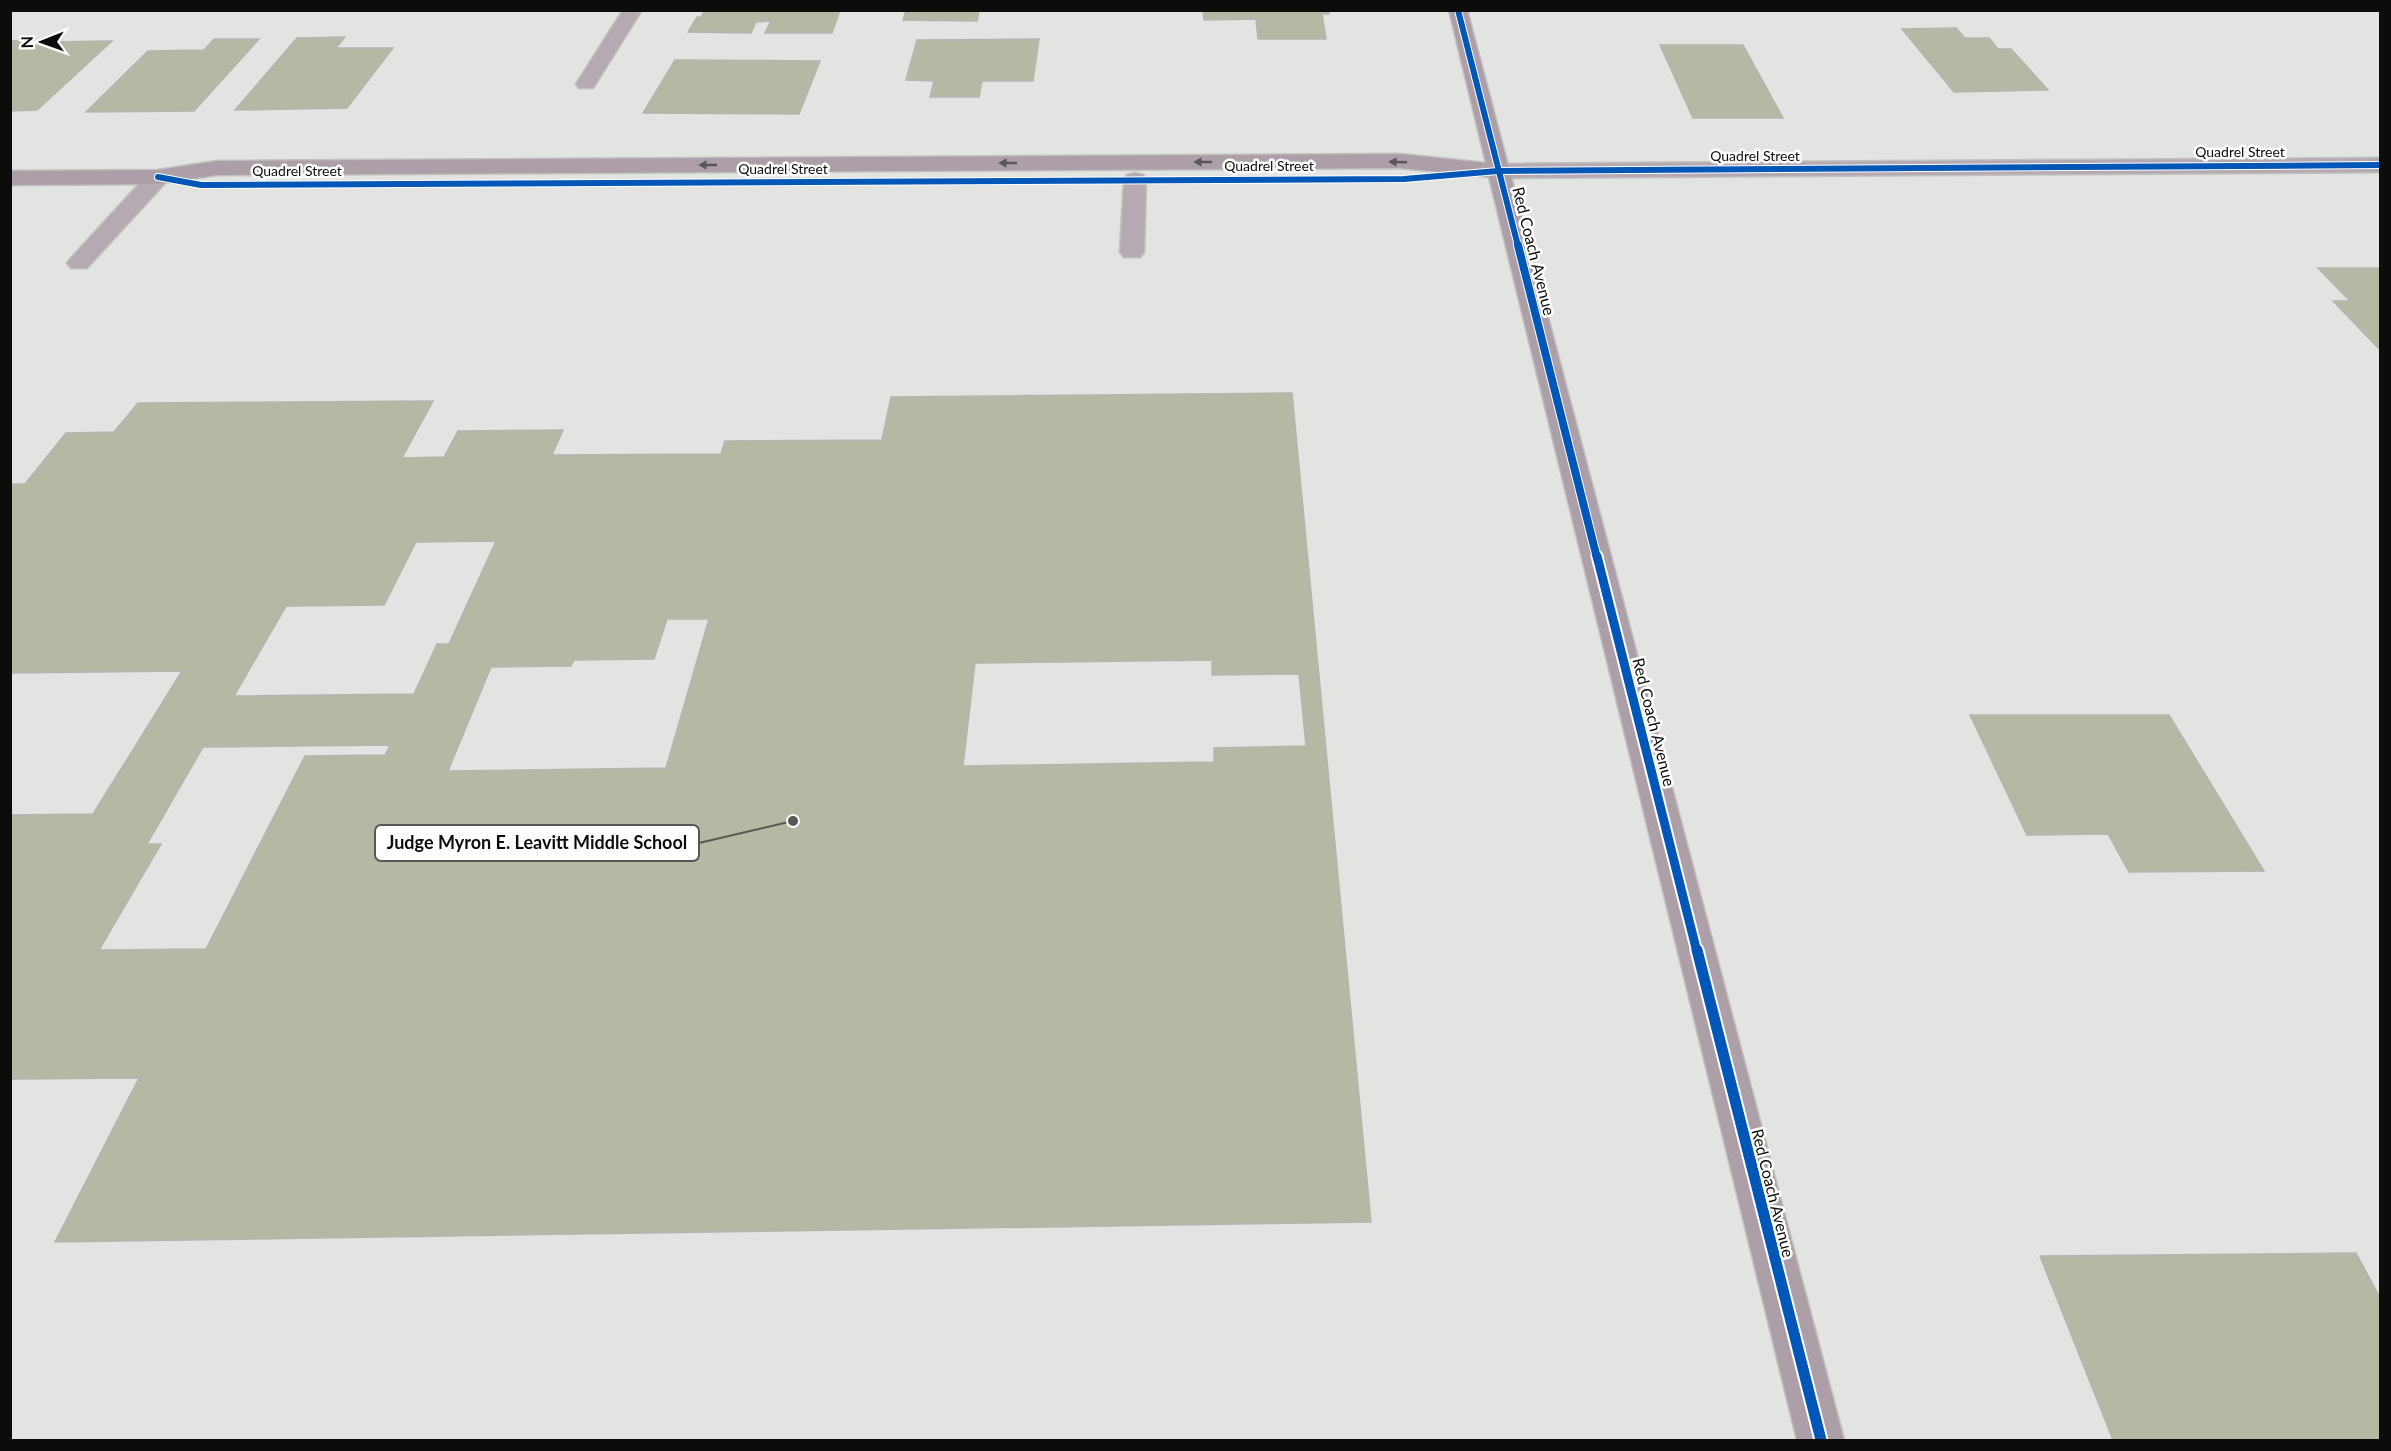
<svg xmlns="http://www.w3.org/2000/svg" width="2391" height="1451" viewBox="0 0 2391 1451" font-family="Lato,sans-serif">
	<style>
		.building { fill: #b4b9a4; stroke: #b4b5b2; stroke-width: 1.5; fill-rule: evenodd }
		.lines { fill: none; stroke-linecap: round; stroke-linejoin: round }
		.lane-casing { stroke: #c1c1c0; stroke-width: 3 }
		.street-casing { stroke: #c1c1c0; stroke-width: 3 }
		.secondary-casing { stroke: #c1c1c0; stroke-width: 3 }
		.lane { fill: #b6aab2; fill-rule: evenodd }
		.street { fill: #b6aab2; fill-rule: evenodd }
		.secondary { fill: #ac9fa8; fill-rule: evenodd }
		.cycleway-far3-casing { stroke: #fff; stroke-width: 8 }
		.cycleway-far2-casing { stroke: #fff; stroke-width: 10 }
		.cycleway-far1-casing { stroke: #fff; stroke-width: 13 }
		.cycleway-casing { stroke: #fff; stroke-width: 15 }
		.cycleway-far3 { stroke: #0057b8; stroke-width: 6 }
		.cycleway-far2 { stroke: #0057b8; stroke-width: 8 }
		.cycleway-far1 { stroke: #0057b8; stroke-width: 9 }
		.cycleway { stroke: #0057b8; stroke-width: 11 }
		.oneway { fill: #5c565a }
		.labels { text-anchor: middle; stroke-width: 5; stroke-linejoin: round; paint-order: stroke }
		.far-street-label { font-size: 14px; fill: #0c0c0b; stroke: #fff }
		.street-label { font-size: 16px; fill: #0c0c0b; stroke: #fff }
		.leader { fill: none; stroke: #575856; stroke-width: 2 }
		.callout-dot { fill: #575856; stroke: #fff; stroke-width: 2 }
		.callout { fill: #fff; stroke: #575856; stroke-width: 2 }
		.callout-label { font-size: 18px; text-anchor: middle; font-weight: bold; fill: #0c0c0b }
	</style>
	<rect width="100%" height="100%" fill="#e3e4e1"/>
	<path class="building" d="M705,10h135l-8,23h-67l6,-12 -15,1 -5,11 -63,-1 9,-15h4z
		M906,10h73l-2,11 -74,-1z
		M1203,10h126v4h-7l4,25h-68l-2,-20 -52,1z
		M1956,28l9,10h24l9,11h13l37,41 -94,2 -52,-63z
		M345,37l-9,11h57l-46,60 -112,2 62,-72z
		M214,39h45l-65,72 -108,1 62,-61 56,-1z
		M1039,39l-6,42h-51l-3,16h-49l4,-16 -28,-1 11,-40z
		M10,41h37l-1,1 66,-1 -75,69 -27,1z
		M1660,45h83l40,73h-90z
		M675,60l145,1 -21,53 -156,-1z
		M2318,268h62v82l-47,-49h17z
		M1292,393l79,829 -1316,20 84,-164 -129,1v-264l83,-1 89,-143 -172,2v-189h15l41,-51 48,-1 24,-29 295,-2 -31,57 42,-1 14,-26 105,-1 -11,25 169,-1 4,-13 157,-1 9,-43zM496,541l-47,103h-12l-23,50 -180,2 52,-90 98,-1 32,-63zM667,619h42l-43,149 -218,3 43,-104 80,-1 3,-6 80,-1zM1212,660v15l87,-1 7,72 -92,2v14l-251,4 12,-103zM390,745l-5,10 -80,1 -99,193 -107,1 62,-106h-14l56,-97z
		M1970,715h199l95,156 -135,1 -21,-38 -81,1z
		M2356,1253l24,45v142h-267l-73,-184z"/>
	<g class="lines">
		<defs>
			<path id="lane" d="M158,170l8,2 3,5 -3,5 -79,86h-16l-4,-5 4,-5 79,-86z
				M1135,173l8,2 3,5 -2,72 -4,5h-16l-4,-5 4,-72 3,-5z"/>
			<path id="street" d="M623,10h19l-49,78h-14l-3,-4z
				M2380,158v14l-882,6 -8,-2 -3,-5 3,-5 8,-2z"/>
			<path id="secondary" d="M1449,10h18l377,1430h-47l-308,-1263 -89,-9 -1183,7 -59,9 -148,1v-14l148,-1 59,-9 1183,-7 86,9z"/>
		</defs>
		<use href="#lane" class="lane-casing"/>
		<use href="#street" class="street-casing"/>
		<use href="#secondary" class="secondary-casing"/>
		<use href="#lane" class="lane"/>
		<use href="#street" class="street"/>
		<use href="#secondary" class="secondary"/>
		<defs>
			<path id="cycleway-far3" d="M1458,10l60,236
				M158,177l43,8 1203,-6 94,-8 882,-6"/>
			<path id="cycleway-far2" d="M1518,245l79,313"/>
			<path id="cycleway-far1" d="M1597,556l100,396"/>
			<path id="cycleway" d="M1697,950l124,490"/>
		</defs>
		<use href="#cycleway-far3" class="cycleway-far3-casing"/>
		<use href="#cycleway-far2" class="cycleway-far2-casing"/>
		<use href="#cycleway-far1" class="cycleway-far1-casing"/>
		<use href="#cycleway" class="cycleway-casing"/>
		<use href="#cycleway-far3" class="cycleway-far3"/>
		<use href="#cycleway-far2" class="cycleway-far2"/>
		<use href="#cycleway-far1" class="cycleway-far1"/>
		<use href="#cycleway" class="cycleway"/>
	</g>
	<defs><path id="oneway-solid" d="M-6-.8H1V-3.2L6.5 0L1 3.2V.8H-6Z" transform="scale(1.5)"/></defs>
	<g class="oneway">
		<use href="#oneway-solid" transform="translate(1203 162) rotate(180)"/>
		<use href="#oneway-solid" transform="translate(1398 162) rotate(-178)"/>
		<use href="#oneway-solid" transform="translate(1008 163) rotate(180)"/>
		<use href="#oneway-solid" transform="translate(708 165) rotate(180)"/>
	</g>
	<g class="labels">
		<g class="far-street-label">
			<text x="2240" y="157">Quadrel Street</text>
			<text x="1755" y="161">Quadrel Street</text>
			<text x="1269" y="171">Quadrel Street</text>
			<text x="783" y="174">Quadrel Street</text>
			<text x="297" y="176">Quadrel Street</text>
		</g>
		<g class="street-label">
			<text transform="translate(1534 251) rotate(76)" y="6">Red Coach Avenue</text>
			<text transform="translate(1654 722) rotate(76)" y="6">Red Coach Avenue</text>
			<text transform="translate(1773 1193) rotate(76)" y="6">Red Coach Avenue</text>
		</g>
	</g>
	<path class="leader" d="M793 821L699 843"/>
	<circle class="callout-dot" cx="793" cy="821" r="6"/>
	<rect class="callout" x="375" y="825" width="324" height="36" rx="6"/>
	<g class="callout-label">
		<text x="537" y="849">Judge Myron E. Leavitt Middle School</text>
	</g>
	<rect width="2391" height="1451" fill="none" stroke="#0c0c0b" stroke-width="24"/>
	<g transform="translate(42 42) rotate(269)" stroke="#ffffff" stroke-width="4.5" paint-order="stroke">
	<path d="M0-4.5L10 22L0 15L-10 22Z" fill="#0c0c0b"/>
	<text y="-9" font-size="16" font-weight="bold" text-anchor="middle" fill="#0c0c0b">N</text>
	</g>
</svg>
